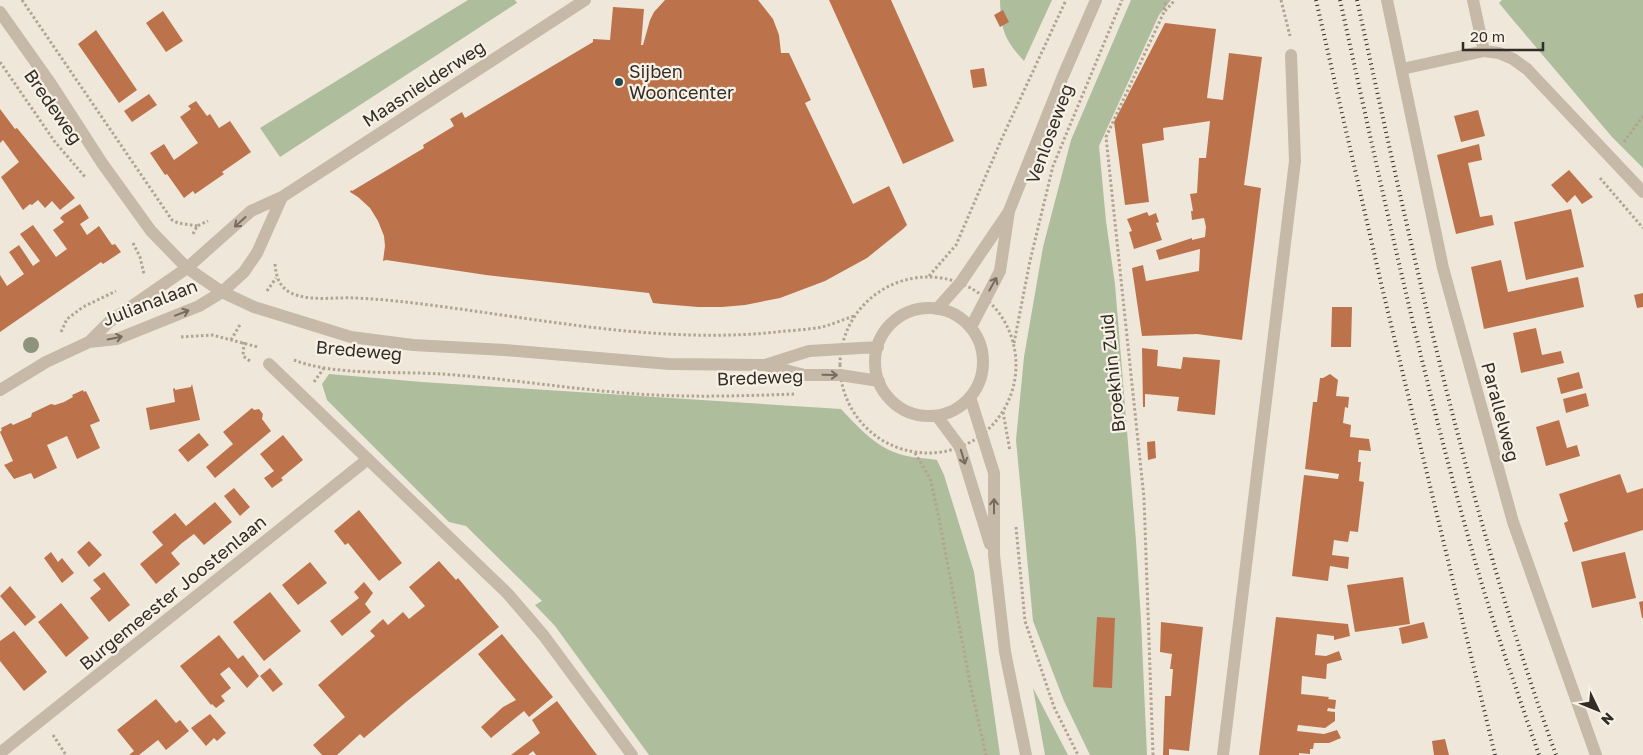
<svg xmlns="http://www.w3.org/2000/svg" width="1643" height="755" viewBox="0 0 1643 755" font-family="'Golos Text',sans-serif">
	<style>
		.green { fill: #aebd9c }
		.building { fill: #bc734c }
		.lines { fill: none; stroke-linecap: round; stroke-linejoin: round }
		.path { stroke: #b2a392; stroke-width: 3; stroke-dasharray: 2.5 2.5; stroke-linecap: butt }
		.minor { stroke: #c6b9a7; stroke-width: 12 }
		.rail { stroke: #332c27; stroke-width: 4; stroke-dasharray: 1 4; stroke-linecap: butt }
		.tree { fill: #8e947b }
		.oneway { stroke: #756b61 }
		.poi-dot { fill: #204951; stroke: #f7f1e6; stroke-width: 2 }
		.labels { text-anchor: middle; stroke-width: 4.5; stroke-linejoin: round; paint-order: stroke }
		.poi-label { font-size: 18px; fill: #332c27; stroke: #f7f1e6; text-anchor: start }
		.street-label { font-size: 18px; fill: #332c27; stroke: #f7f1e6 }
	</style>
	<rect width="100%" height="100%" fill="#efe8da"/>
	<path class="green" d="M468,0h47l2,3 -237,154 -20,-29z
		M1000,0h52l-28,61c-20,-22 -23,-31 -24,-61z
		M1131,0h40l-12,15 -60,131 7,75 9,63 21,257 5,79 6,135h-57l-26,-54 -31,-80 -17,-181 8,-83 19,-110 28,-107z
		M1502,0h141v168l-31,-31 -99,-117 -14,-17z
		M329,374l93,8 419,27c17,18 34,37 58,45 12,4 26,4 38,6l7,15 30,97 26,183h-351l-94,-129 -20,-21 7,-4 -76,-75 -17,-4 -122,-122 -5,-16z
		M1033,688l35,67h-23z"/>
	<path class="building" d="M665,0h93l15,19 6,16 2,18h8l22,47 -6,3 48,101 36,-18 18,39 -4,4 -36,29 -42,23 -45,17 -35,7 -23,2h-24l-36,-3 -9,-1 -4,-10 -163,-18 -100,-15 -3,1 2,-15 -1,-10 -6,-15 -8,-13 -12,-11 -8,-5 1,-2 1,1 72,-43 -1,-3 31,-19 -4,-7 12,-7 3,6 128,-76v-3l17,1 3,-33 31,2 -3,36h2l7,-25 4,-8z
		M829,0h62l63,141 -51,23z
		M1003,10l6,12 -9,5 -6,-12z
		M163,11l20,30 -17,11 -20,-29z
		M1165,23l51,6 -9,69 16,2 6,-47 33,4 -18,128 17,3 -19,152 -45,-6 -55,2 -10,-68 11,-3 3,16 53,-10 1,-22 -41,11 -3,-10 36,-12v2l13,-3 1,-10 -2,-9 -12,2 -1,-9h2l-3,-17 7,-1 2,-35h7l4,-37 -47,7 1,12 -22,4 7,58 -24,3 -11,-83z
		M96,30l41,60 -18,13 -41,-59z
		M984,68l3,18 -14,2 -3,-18z
		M149,94l8,11 -25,17 -8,-11z
		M196,101l11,15 3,-2 9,14 11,-7 21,31 -29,20 2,2 -29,20 -2,-3 -9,7 -17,-24 -2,1 -15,-22 14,-9 10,16 24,-17 -18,-26 11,-8 -3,-3z
		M0,109l15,20 2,-1 58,70 -15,12 -8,-9 -7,7 -7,-8 -6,5 -2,-1 -7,6 -22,-33 18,-15 -16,-22 -3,3z
		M1478,110l7,26 -24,6 -7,-26z
		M1479,144l3,16 -14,3 12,54 12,-2 2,10 -38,9 -19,-79z
		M1569,170l24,27 -11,7 -7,-9 -8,8 -16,-18z
		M80,204l9,14 -9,6 7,11 12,-9 13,19 3,-1 6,8 -18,12 -2,-2 -7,5 -94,65v-57l7,11 17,-12 -15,-22 10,-7 14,21 7,-5 -20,-27 13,-9 23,32 11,-8 -14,-19 11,-8 -4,-4 3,-3z
		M1571,209l13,58 -58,13 -12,-58z
		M1147,212l2,4 7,-3 3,9 -3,1 6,17 -28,9 -5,-17 3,-1 -5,-12z
		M1501,260l7,32 70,-15 6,30 -100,22 -13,-62z
		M1643,293v14l-6,1 -3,-13z
		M1332,307h20l-1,40h-20z
		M1536,328l6,27 19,-4 3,12 -43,10 -8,-40z
		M1142,348l16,2 -1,16 24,3 2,-12 37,3 -5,55 -38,-4 2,-14 -34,-3v13h-2z
		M1579,372l4,16 -22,6 -4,-16z
		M1330,374l8,6 -2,16 13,1 -1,11 -3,-1 -2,16 8,2 -1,12 19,2 2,12 -12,-1 -1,12h3l-2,19 5,1 -6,50 -8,-1 -2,11 -14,-2 -2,15 17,2 -1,12 -18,-3 -2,15 -36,-5 12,-101 34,4 1,-5 -34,-5 8,-67h4l3,-24h3z
		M192,384l8,36 -50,10 -4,-22 29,-6 -2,-13 2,-1v2l16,-3z
		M83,390l1,2 2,-1 14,30 -10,4 10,23 -23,11 -10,-23 -20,9 10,23 -23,11 -3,-6 -17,6 -10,-14 9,-4 -13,-29 2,-2 -1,-2 10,-5 2,2 18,-8 1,-4 19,-9 4,1 9,-3 9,-5 -1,-2z
		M1586,393l3,13 -23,7 -3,-14z
		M252,408l2,2 5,-1 4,5 -1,5 9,12 -56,47 -9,-11 27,-23 -10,-12z
		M1559,420l8,28 10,-3 3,11 -34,10 -10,-39z
		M199,433l10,12 -21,17 -10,-12z
		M283,435l20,25 -22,18 2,2 -11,8 -8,-10 10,-7 -14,-17z
		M1155,441l1,17 -8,2 -1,-18z
		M1620,474l7,19 16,-5v42l-70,22 -9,-29 4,-2 -9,-27z
		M234,488l16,19 -10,9 -16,-20z
		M215,502l17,20 -28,23 -10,-11 -12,9 -11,10 9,11 -24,20 -16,-20 23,-19 -11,-13 23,-19 11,13z
		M359,510l43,53 -23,18 -31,-38 -3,2 -11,-14z
		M89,541l13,14 -13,12 -12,-15z
		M51,552l7,10 4,-4 12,15 -12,10 -18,-25z
		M1625,552l11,46 -44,10 -11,-46z
		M439,561l17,19 2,-2 41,49 -93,75 -42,36 -4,-4 -23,21h-15l-9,-10 32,-28 -27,-32 57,-49 -5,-5 13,-12 5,6 15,-13 6,7 16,-13 -16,-19z
		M310,562l17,21 -29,22 -16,-20z
		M104,572l26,33 -21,17 -19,-24 11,-9 -8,-9z
		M1403,577l7,47 -55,8 -8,-47z
		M364,582l9,11 -8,11 6,8 -29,24 -12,-15 29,-23 -5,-6z
		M10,586l26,31 -11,9 -25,-30z
		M270,592l31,39 -37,30 -31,-39z
		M1643,601v17h-1l-3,-16z
		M61,603l28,35 -23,19 -28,-35z
		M1097,617l18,1 -3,70 -19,-1z
		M1276,617l72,7 2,12 -16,4v-4l-17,-2 -2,21 11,1 13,-5 3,9 -15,4 -1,15 -24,-3 -1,18 28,3 -1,2 8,1 -1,9 -7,-1 -1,3 8,1v9l-10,7 -27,-3 -1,6 27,3 13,-4 4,8 -12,5h-15l-1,6h-3v5l-11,-1v2h-40z
		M1161,622l42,5 -14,124 -20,-2v6h-6l2,-59h6l2,-27h-3l2,-15 -12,-2z
		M1424,622l4,16 -26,6 -3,-16z
		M14,631l33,41 -23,19 -24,-30v-20z
		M502,634l51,63 -24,20 -5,-6 -33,27 -10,-11 22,-20 13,-7 -38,-46z
		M219,635l19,24 5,-4 16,21 -12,12 -18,-21 -9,7 11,14 -10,8 4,5 -9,7 -4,-4 -1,1 -31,-39z
		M270,668l13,16 -10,8 -13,-16z
		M156,699l20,24 4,-3 9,11 -23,19 -8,-10 -19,15h-10l5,-4 -17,-21z
		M557,701l40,54h-61l-3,-4 -5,4h-17l29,-22 -8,-13z
		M210,714l16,19 -9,8 -3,-3 -8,8 -15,-18z
		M1445,739l4,16h-15l-2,-14z"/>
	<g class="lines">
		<path class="path" d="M22,0l150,220 6,3 20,3
			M1281,0l9,36
			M1165,11l10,-11
			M0,62l55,80 31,36
			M1624,142l19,-26
			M1600,178l43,50
			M193,234l4,-8 11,-5
			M133,243l7,14 4,17
			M275,264c1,15 6,26 21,31 18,6 41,2 60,3 17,1 33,2 49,4 124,14 247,43 372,30 16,-2 33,-2 49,-6 9,-3 19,-7 28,-10
			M929,276l27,-31 47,-109 63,-136
			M840 365a88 88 0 1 1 176 0a88 88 0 1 1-176 0Z
			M267,291l9,-13
			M61,332l6,-13 16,-12 33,-16
			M181,337l31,-2 46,12
			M231,340l10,-17
			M244,342l-1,14 7,5
			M1014,343l16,-82 23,-95 69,-166
			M294,360c40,16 103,11 147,14 61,4 123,14 184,19 57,5 114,3 171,1
			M314,382l10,-14
			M1003,412l7,39
			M915,453l15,25 8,35 33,175 15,67
			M1016,527l9,94 29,86 24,48
			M53,735l13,20
			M1153,755l-9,-257 -38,-361 58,-125 2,-12"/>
		<path class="minor" d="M1387,0l56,268 70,254 83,233
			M1473,0l11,51
			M0,12l51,72 51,79 49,68 36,37 35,24 32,15 97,30 62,8 92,5 164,14 96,1 40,10h35l39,6
			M1402,69l82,-18 15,2 14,6 14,10 116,123
			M875 362a54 54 0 1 1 108 0a54 54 0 1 1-108 0Z
			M937,309l24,-27 47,-69
			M971,327l29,-56 9,-60 54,-135 33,-76
			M89,342l20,-20 78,-54 64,-57 31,-14 303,-197
			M269,364l239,230 36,42 88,119
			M765,365l44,-14 69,-4
			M0,390l46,-28 43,-20 28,-3 82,-33 23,-14 22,-20 13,-19 25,-56
			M970,397l24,76v82l11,97 21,103
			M937,416l23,31 30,97
			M0,753l368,-294
			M1223,755l72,-594 -4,-106"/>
		<path class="rail" d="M1316,0l65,283 114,472
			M1340,0c41,185 81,371 133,554 19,67 43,134 66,201
			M1357,0c56,255 110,509 199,755"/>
	</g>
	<circle class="tree" cx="31" cy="345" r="8"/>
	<defs><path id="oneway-shaft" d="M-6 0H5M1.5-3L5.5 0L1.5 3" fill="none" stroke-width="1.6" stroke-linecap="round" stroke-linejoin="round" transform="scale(1.25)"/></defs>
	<g class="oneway">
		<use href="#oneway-shaft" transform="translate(240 222) rotate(138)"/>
		<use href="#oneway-shaft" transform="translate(993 284) rotate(-61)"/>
		<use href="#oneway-shaft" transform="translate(182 313) rotate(-21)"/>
		<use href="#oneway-shaft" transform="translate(115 338) rotate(-12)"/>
		<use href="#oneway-shaft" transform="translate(830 375) rotate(1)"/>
		<use href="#oneway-shaft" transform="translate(963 457) rotate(73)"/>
		<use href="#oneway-shaft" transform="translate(994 506) rotate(-90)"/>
	</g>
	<circle class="poi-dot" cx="619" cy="82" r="5"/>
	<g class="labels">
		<g class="poi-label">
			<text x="629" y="78">Sijben<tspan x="629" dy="21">Wooncenter</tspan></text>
		</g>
		<g class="street-label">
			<text transform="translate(424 84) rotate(-33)" y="6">Maasnielderweg</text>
			<text transform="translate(53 107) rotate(55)" y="6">Bredeweg</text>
			<text transform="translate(1050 134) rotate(-70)" y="6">Venloseweg</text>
			<text transform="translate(150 303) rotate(-21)" y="6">Julianalaan</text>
			<text transform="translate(359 351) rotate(5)" y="6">Bredeweg</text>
			<text transform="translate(1113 373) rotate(-96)" y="6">Broekhin Zuid</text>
			<text transform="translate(760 378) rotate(-2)" y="6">Bredeweg</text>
			<text transform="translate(1500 412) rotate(75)" y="6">Parallelweg</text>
			<text transform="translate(173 593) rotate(-39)" y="6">Burgemeester Joostenlaan</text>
		</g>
	</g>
	<g transform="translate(1598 710) rotate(133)" stroke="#f7f1e6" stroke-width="4" paint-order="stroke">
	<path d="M0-4L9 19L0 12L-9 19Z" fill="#332c27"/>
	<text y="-8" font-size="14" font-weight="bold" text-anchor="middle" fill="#332c27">N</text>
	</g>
	<path d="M1463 42v8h80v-8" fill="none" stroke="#332c27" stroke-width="2.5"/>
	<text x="1470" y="42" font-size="15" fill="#332c27" stroke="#f7f1e6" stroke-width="4" paint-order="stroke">20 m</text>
</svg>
